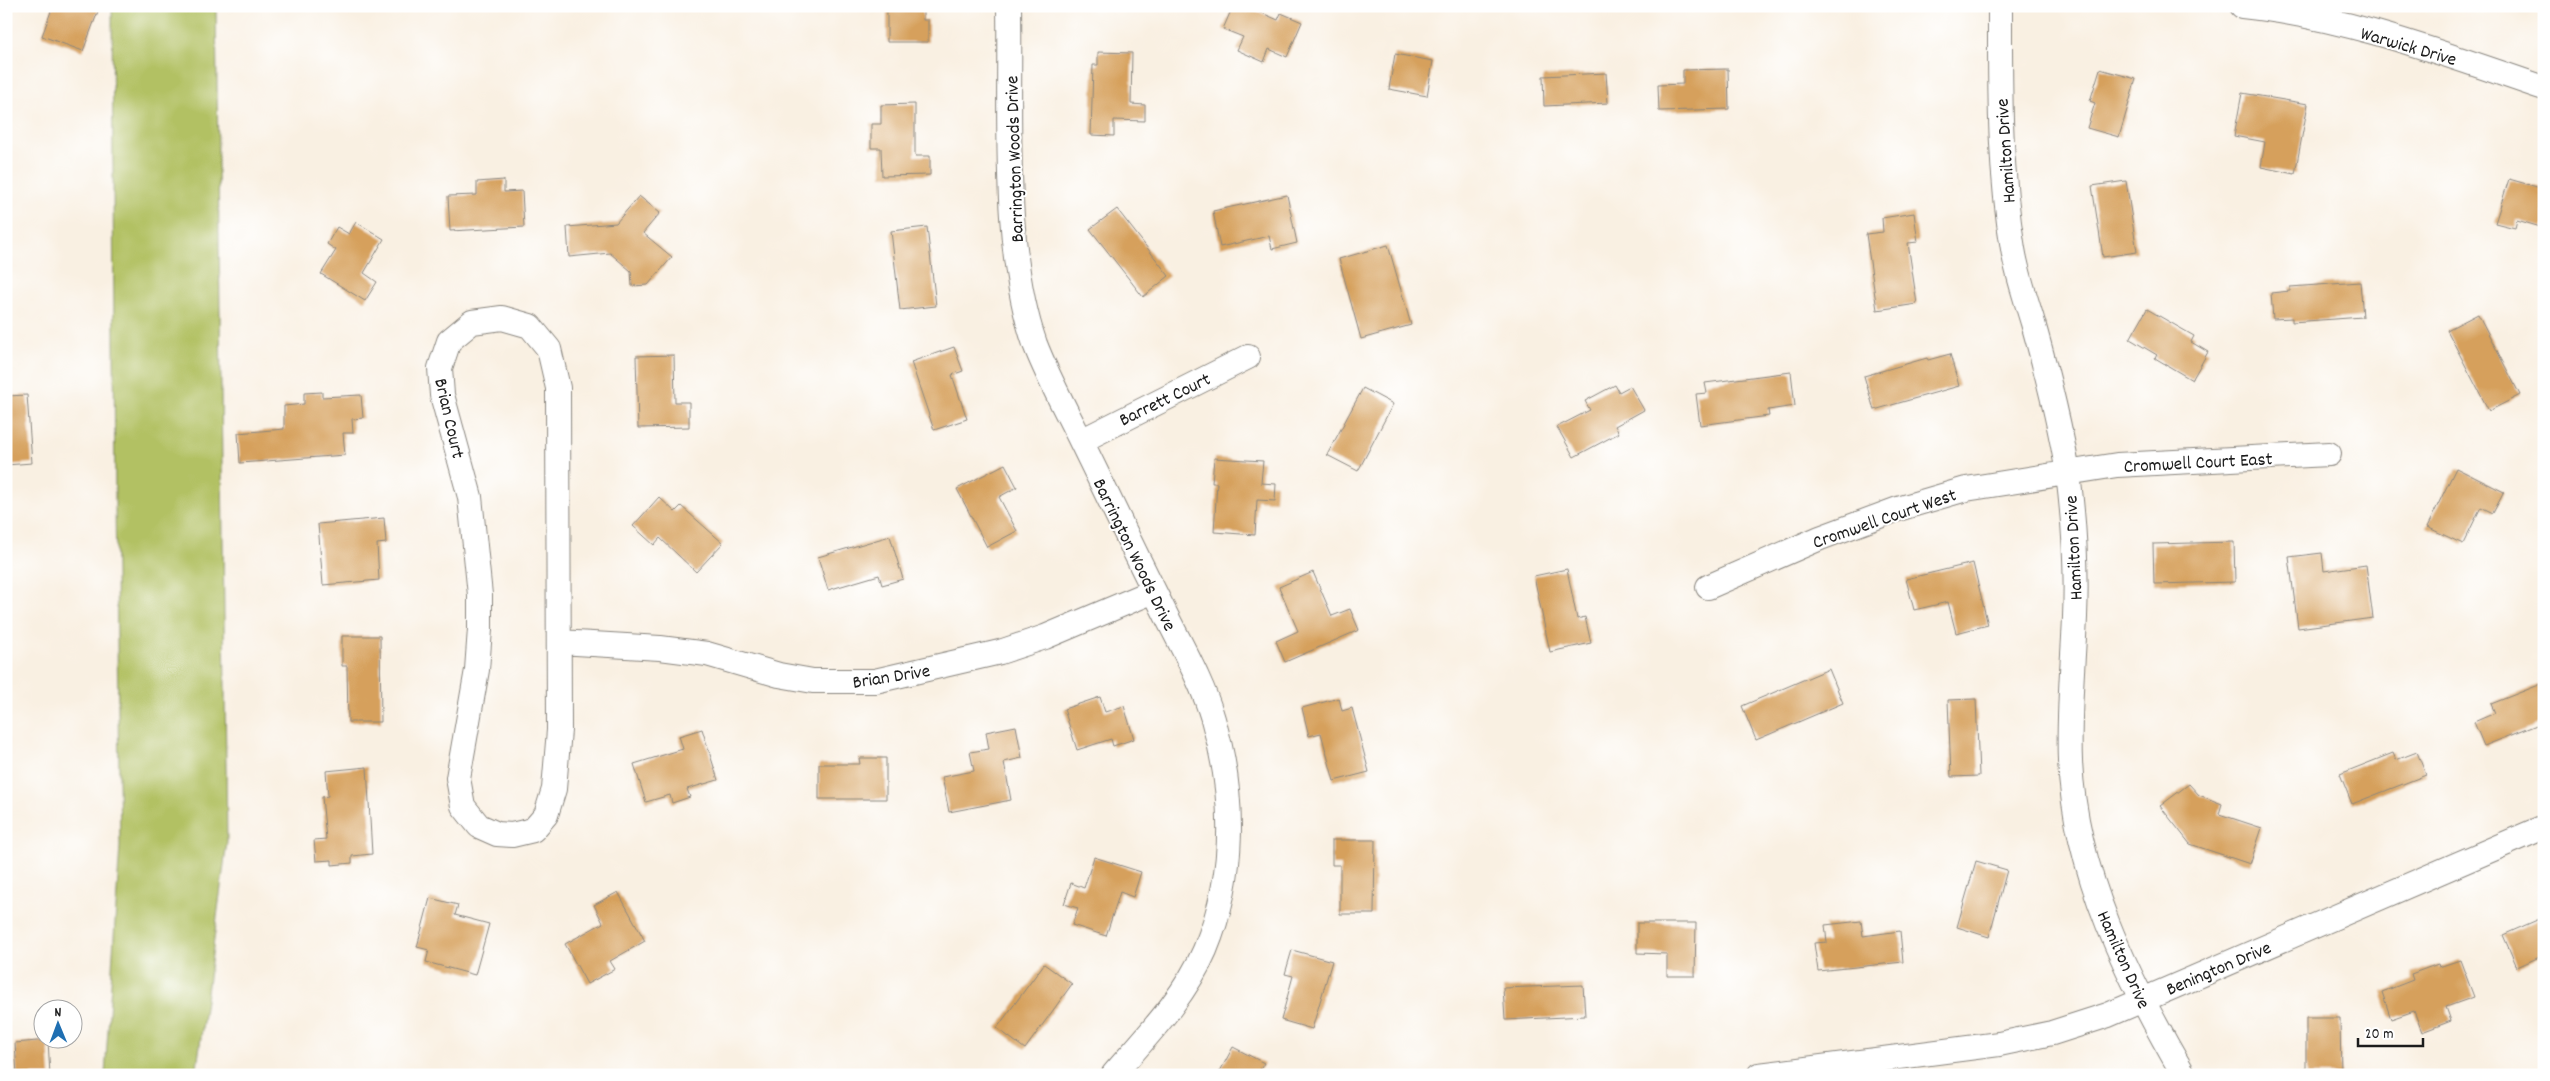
<svg xmlns="http://www.w3.org/2000/svg" width="2550" height="1081" viewBox="0 0 2550 1081" font-family="Dekko,sans-serif">
	<style>
		.green { fill: #b2c163; stroke: #676e40 }
		.building { fill: #d6a05c }
		.lines { fill: none; stroke-linecap: round; stroke-linejoin: round }
		.minor-casing { stroke: #8a867f; stroke-width: 26 }
		.minor { stroke: #fff; stroke-width: 24 }
		.labels { text-anchor: middle; stroke-width: 4; stroke-linejoin: round; paint-order: stroke }
		.street-label { font-size: 19px; fill: #1c1c1c; stroke: #fff }
	</style>
	<rect width="100%" height="100%" fill="#fff"/>
	<filter id="ink" filterUnits="userSpaceOnUse"><feTurbulence type="fractalNoise" baseFrequency=".02" numOctaves="2"/><feDisplacementMap in="SourceGraphic" scale="10" xChannelSelector="R" yChannelSelector="G"/><feConvolveMatrix kernelMatrix="1 2 1 2 8 2 1 2 1" color-interpolation-filters="sRGB"/></filter>
	<filter id="wash" filterUnits="userSpaceOnUse"><feTurbulence type="fractalNoise" baseFrequency=".0096" numOctaves="4" result="noise"/><feDisplacementMap in="SourceGraphic" scale="20" xChannelSelector="R" yChannelSelector="G"/><feGaussianBlur stdDeviation="1.12" result="paint"/><feColorMatrix in="noise" values="0 0 0 0 0 0 0 0 0 0 0 0 0 0 0 0 0 1.4 0 .05"/><feComposite in="paint" operator="in"/></filter>
	<g filter="url(#wash)">
		<rect width="100%" height="100%" fill="#f9f0e2"/>
		<path class="green" d="M112,6h104l11,836 -31,233h-91l15,-229 -5,-342z"/>
		<g id="blocks">
			<path class="building" d="M53,6h47l-17,45 -41,-15z
				M887,6h36v14h5v22h-41z
				M1233,6h13l32,14 3,-7 21,9 -15,35 -18,-8 -5,13 -27,-12 6,-13 -20,-8z
				M1098,52l34,1 -1,51 14,1v16l-31,-1v16l-23,-1 2,-70h5z
				M1395,54l38,7 -6,35 -38,-7z
				M1728,69l1,40 -70,2 -1,-26 25,-1v-14z
				M2100,69l36,10 -17,58 -32,-9 8,-25 -5,-2z
				M1606,73l2,30 -64,3 -1,-30z
				M2242,93l66,11 -13,70 -34,-7 4,-25 -31,-6z
				M915,104v52h15v19l-48,1 -1,-28h-10v-24h10v-19z
				M2509,179l35,10v39l-27,-8 -2,8 -20,-5z
				M504,180v12l18,-1 2,36 -74,4 -2,-35 29,-1v-13z
				M2126,181l11,71 -34,5 -11,-71z
				M1287,195l10,48 -25,6 -3,-13 -49,11 -7,-36z
				M639,196l21,17 -17,20 29,24 -24,28 -16,1 -1,-15 -21,-18 -41,4 -2,-30 49,-4z
				M1117,209l52,67 -26,21 -53,-68z
				M1914,213l4,29 -10,1 9,61 -40,6 -11,-76 17,-2 -1,-14z
				M356,222l28,17 -20,34 13,9 -12,19 -44,-27 15,-24 -9,-6 10,-17 12,7z
				M927,227l9,79 -36,4 -9,-79z
				M1388,245l23,80 -50,14 -22,-80z
				M2360,282l3,35 -71,5v-4l-19,1 -2,-26 19,-2v-4z
				M2147,309l47,27 -3,6 17,10 -16,28 -37,-22 2,-3 -27,-16z
				M2478,314l42,81 -31,16 -42,-81z
				M954,347l9,24 -11,4 15,44 -33,11 -23,-68z
				M1950,354l9,32 -85,24 -10,-34 63,-18 1,2z
				M674,355l1,47h14v25l-51,1 -2,-72z
				M1791,372l4,34 -27,4 1,6 -69,9 -4,-31 11,-1 -2,-10z
				M1615,385l4,7 11,-6 14,24 -29,16 4,7 -45,24 -17,-30 33,-17 -5,-9z
				M1363,388l30,16 -35,67 -31,-16z
				M322,392v5l39,-2 2,23 -11,1 1,14h-10l2,22 -105,8 -2,-30 46,-4v-23l20,-2v-11z
				M27,395l5,68 -26,2v-69z
				M1214,458l49,3 -2,22 15,1 -1,17 -18,-1 -2,35 -41,-3 3,-49h-5z
				M1005,464l12,23 -18,10 18,34 -30,16 -30,-58z
				M2456,468l48,24 -11,21 -12,-6 -18,37 -36,-17z
				M659,497l16,15 6,-6 42,37 -27,29 -36,-34 -6,7 -21,-19z
				M384,518l2,25 -9,1 2,36 -56,5 -5,-61z
				M890,536l13,43 -21,6 -3,-10 -51,15 -10,-33z
				M2234,542l1,40 -81,2 -1,-40z
				M2322,553l2,18 42,-6 7,53 -75,10 -9,-71z
				M1973,563l15,62 -32,8 -8,-31 -34,8 -8,-31z
				M1567,569l10,50 8,-2 6,26 -41,9 -16,-76z
				M1313,572l19,44 18,-7 9,21 -74,32 -9,-21 22,-10 -19,-44z
				M342,636h38l1,86h-33l-1,-56h-5z
				M1829,669l14,34 -87,37 -14,-34z
				M2544,683v39l-60,24 -10,-24 21,-9 -4,-9z
				M1100,697l5,15 19,-6 10,33 -21,7 -2,-7 -34,11 -13,-41z
				M1339,698l3,13 10,-3 17,64 -35,9 -13,-48 -12,3 -7,-28z
				M1976,699l3,77 -28,1 -3,-77z
				M1016,726l6,32 -18,4 7,38 -62,12 -7,-35 32,-6 -4,-19 19,-3 -3,-17z
				M702,729l16,51 -31,9 3,8 -18,6 -2,-8 -24,7 -12,-38 49,-15 -4,-13z
				M2417,752l9,23 -74,29 -12,-30 53,-21 3,7z
				M859,758h27v41h-67v-35h41z
				M367,767l5,87 -20,2v7l-20,2v-5l-16,1 -2,-21 12,-1 -4,-42 6,-1 -2,-25z
				M2189,784l10,11 23,9 -3,10 43,14 -12,36 -60,-20 -30,-38z
				M1332,840h43l-1,74h-34v-49h-8z
				M1094,857l47,15 -8,25 -13,-5 -14,44 -34,-11 6,-17 -14,-4 7,-21 13,5z
				M1976,861l31,9 -18,67 -32,-10z
				M618,892l27,49 -35,20 5,8 -28,15 -22,-40 38,-21 -9,-18z
				M430,898l28,7 -3,10 34,9 -14,51 -49,-13 3,-12 -12,-3z
				M2544,917v38l-27,12 -14,-32z
				M1861,921l2,15 37,-5 3,31 -85,9 -4,-28 13,-1 -2,-17z
				M1637,923h59l-1,53h-28v-22l-30,-1z
				M1292,950l40,11 -20,68 -31,-9 12,-44 -8,-2z
				M2460,960l14,37 -28,10 5,14 -29,11 -8,-21 -23,8 -9,-27 31,-12 -2,-6 27,-10 1,3z
				M1044,964l28,20 -47,65 -28,-21z
				M1583,985l2,31 -80,4 -2,-32z
				M2306,1018h34l1,57h-35z
				M48,1040l2,35h-33l-2,-32z
				M1233,1047l31,16 -7,12h-39z"/>
		</g>
	</g>
	<g filter="url(#ink)">
		<use href="#blocks" fill-opacity="0" stroke="#8a867f" stroke-width="1"/>
		<g class="lines">
			<defs>
				<path id="minor" d="M1009,6c2,104 -8,240 26,338 13,34 31,66 47,99 27,55 53,110 81,166 17,35 39,72 50,110 22,76 23,156 -8,231 -20,47 -59,87 -92,125
					M2000,6c0,81 -1,162 13,243 4,25 13,50 20,74 14,50 27,100 35,151 6,47 9,96 7,143 -2,48 -7,96 -5,144 5,112 58,218 114,314
					M2242,6c102,10 205,49 302,82
					M502,318l28,8 19,23 9,39 1,342 -5,59 -8,26 -13,15 -21,5 -15,-1 -18,-8 -16,-20 -5,-28 19,-108 3,-41v-34l-10,-98 -28,-102 -2,-27 9,-27 23,-19z
					M1081,441l167,-84
					M1708,587l112,-49 78,-29 68,-20 151,-24 212,-11
					M559,642l101,6 47,6 72,21 34,6h62l125,-29 45,-15 109,-46
					M1759,1075l240,-31 53,-11 56,-18 436,-188"/>
			</defs>
			<use href="#minor" class="minor-casing"/>
			<use href="#minor" class="minor"/>
		</g>
	</g>
	<g class="labels">
		<g class="street-label">
			<text transform="translate(2409 45) rotate(16)" y="7">Warwick Drive</text>
			<text transform="translate(2004 151) rotate(-94)" y="7">Hamilton Drive</text>
			<text transform="translate(1013 159) rotate(-92)" y="7">Barrington Woods Drive</text>
			<text transform="translate(1164 398) rotate(-26)" y="7">Barrett Court</text>
			<text transform="translate(451 418) rotate(77)" y="7">Brian Court</text>
			<text transform="translate(2198 461) rotate(-3)" y="7">Cromwell Court East</text>
			<text transform="translate(1884 517) rotate(-19)" y="7">Cromwell Court West</text>
			<text transform="translate(2072 548) rotate(-93)" y="7">Hamilton Drive</text>
			<text transform="translate(1136 554) rotate(64)" y="7">Barrington Woods Drive</text>
			<text transform="translate(891 675) rotate(-9)" y="7">Brian Drive</text>
			<text transform="translate(2125 959) rotate(66)" y="7">Hamilton Drive</text>
			<text transform="translate(2218 967) rotate(-23)" y="7">Benington Drive</text>
		</g>
	</g>
	<rect width="2550" height="1081" fill="none" stroke="#fff" stroke-width="25"/>
	<g transform="translate(58 1024) rotate(359)"><circle r="24" fill="#ffffff" stroke="#a4a4a4"/>
	<path d="M0-4L9 19L0 12L-9 19Z" fill="#1f6fb2"/>
	<text y="-8" font-size="14" font-weight="bold" text-anchor="middle" fill="#1c1c1c">N</text>
	</g>
	<path d="M2358 1038v8h65v-8" fill="none" stroke="#1c1c1c" stroke-width="2.5"/>
	<text x="2365" y="1038" font-size="15" fill="#1c1c1c" stroke="#ffffff" stroke-width="4" paint-order="stroke">20 m</text>
</svg>
